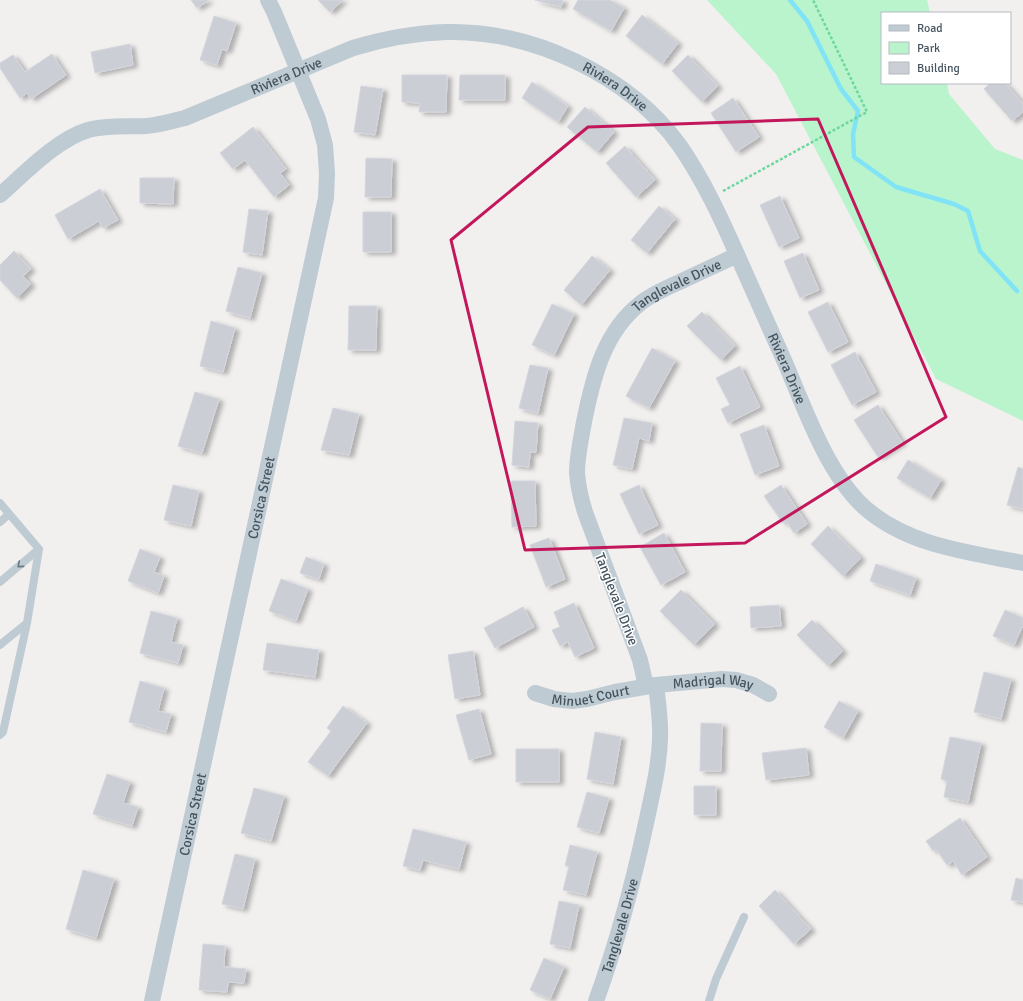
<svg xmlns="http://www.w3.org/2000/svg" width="1023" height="1001" viewBox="0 0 1023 1001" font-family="Signika,sans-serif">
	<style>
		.green { fill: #b9f4cd }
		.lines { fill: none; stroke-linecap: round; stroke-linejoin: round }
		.stream { stroke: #81e3f6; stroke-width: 4.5 }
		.building { fill: #cbced5; stroke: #d3d6dc; filter: url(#shadow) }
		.path { stroke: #6dd79e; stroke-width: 2.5; stroke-dasharray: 3 2; stroke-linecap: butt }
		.lane { stroke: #becbd3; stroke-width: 8 }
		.street { stroke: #becbd3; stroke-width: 16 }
		.oneway { stroke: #697882 }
		.marked { fill: none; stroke: #c2185b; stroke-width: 3; stroke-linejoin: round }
		.labels { text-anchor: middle; stroke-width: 3; stroke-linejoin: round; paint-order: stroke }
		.street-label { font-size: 14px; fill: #45545f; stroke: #fff }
	</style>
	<defs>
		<filter id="shadow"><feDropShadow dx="4.5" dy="2.5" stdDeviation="2" flood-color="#0004"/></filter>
	</defs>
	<rect width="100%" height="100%" fill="#f2efef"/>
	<path class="green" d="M707,0h220l3,13h-48v70h65l2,11 46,55 28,11v261l-87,-42 -160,-305z"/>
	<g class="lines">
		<path class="stream" d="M790,0l17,21 34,68 17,22 -5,23 1,23 42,30 58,17 14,7 12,40 37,40"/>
	</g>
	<path class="building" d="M191,0h18l-12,8z
		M318,0h25l-13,12z
		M535,0h28l-2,7z
		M578,0h32l14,8 -13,23 -38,-22z
		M642,15l36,28 -16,21 -36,-28z
		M214,16l22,7 -9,28 -5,-2 -5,16 -17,-5z
		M130,44l3,21 -38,8 -4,-21z
		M52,54l14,21 -35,24 -4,-6 -7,5 -20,-30v-5l13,-8 12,17z
		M688,55l30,31 -16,16 -30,-31z
		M402,75h45l-1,37h-27l1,-9 -18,-1z
		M460,75h45v25h-46z
		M532,82l36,24 -10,16 -36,-24z
		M990,83h15l18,21v8l-11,9 -28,-32z
		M361,86l22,3 -8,46 -21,-3z
		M733,98l26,39 -23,15 -25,-39z
		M585,107l29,25 -17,20 -30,-25z
		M253,127l33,42 -6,4 9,12 -15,12 -29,-37 -12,9 -13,-16z
		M625,146l30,34 -19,17 -30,-34z
		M366,158l26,1 -1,38h-26z
		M140,178h34l-1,26 -33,-1z
		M100,189l18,31 -15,8 -4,-7 -31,18 -13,-24z
		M780,196l19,42 -20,9 -19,-42z
		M659,206l16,13 -28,34 -16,-13z
		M249,209l19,2 -6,44 -19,-3z
		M363,212h28v40h-28z
		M14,251l17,18 -8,7 8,8 -14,14 -17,-18v-15z
		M803,253l16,37 -19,8 -16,-37z
		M592,256l18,14 -29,35 -17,-15z
		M238,267l24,6 -12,45 -24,-7z
		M828,302l20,40 -20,10 -20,-40z
		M552,304l22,10 -20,41 -22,-10z
		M349,306h28l-1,44h-28z
		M702,312l33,34 -14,14 -34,-34z
		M211,321l24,7 -12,44 -23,-6z
		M652,348l23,13 -26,47 -23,-12z
		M855,352l21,40 -24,13 -21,-40z
		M530,365l18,3 -10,45 -19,-5z
		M740,366l20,41 -32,16 -7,-14 9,-4 -14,-27z
		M195,392l24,7 -17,54 -24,-7z
		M878,405l24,37 -24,15 -24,-37z
		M333,408l26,6 -10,41 -28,-5z
		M624,418l28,5 -3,18 -10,-3 -7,31 -19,-4z
		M515,421l23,2 -2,29h-6l-1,15 -17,-2z
		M764,425l15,41 -24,9 -15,-41z
		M908,460l33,20 -11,18 -33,-20z
		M1018,467l5,2v40l-16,-4z
		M511,481h24l1,45 -24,1z
		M173,485l26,6 -8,35 -27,-6z
		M639,485l19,40 -19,9 -19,-40z
		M781,485l26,39 -13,9 -8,-12 -3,2 -19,-27z
		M828,526l33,32 -18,18 -32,-32z
		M664,533l21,39 -24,13 -21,-38z
		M549,538l16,41 -19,8 -16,-42z
		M140,549l20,8 -6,15 10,4 -6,17 -30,-12z
		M306,557l18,7 -5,15 -19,-6z
		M876,564l40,14 -6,17 -40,-14z
		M281,579l27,10 -12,32 -27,-10z
		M681,590l34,34 -21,21 -34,-34z
		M574,603l20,45 -19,9 -7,-15 -8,4 -8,-16 8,-3 -6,-15z
		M779,605l2,21 -30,2 -1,-21z
		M523,607l11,20 -39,21 -11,-20z
		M1005,610l18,8v7l-9,20 -21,-9z
		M151,611l26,7 -6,24 12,3 -5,18 -38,-10z
		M812,620l31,31 -15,15 -31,-31z
		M267,643l52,7 -4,27 -52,-7z
		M473,651l7,44 -25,4 -7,-44z
		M984,672l27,7 -10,40 -27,-7z
		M140,681l24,7 -6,23 13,3 -5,18 -37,-10z
		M839,701l19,10 -15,27 -19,-11z
		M343,706l24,17 -39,53 -20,-14 23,-31 -4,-3z
		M479,709l12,45 -22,6 -13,-45z
		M701,723l21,1 -1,47h-21z
		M595,732l26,5 -8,47 -26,-5z
		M950,737l31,6 -13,59 -24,-5 3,-16 -6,-2z
		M806,748l3,27 -43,5 -4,-27z
		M516,749h43v33h-43z
		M107,774l23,8 -7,21 15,4 -6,19 -39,-12z
		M694,786h22v29h-22z
		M254,788l30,8 -13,45 -30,-8z
		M587,792l22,6 -10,35 -22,-6z
		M960,818l27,39 -25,18 -9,-14 -6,4 -11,-16 -3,2 -7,-10z
		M413,829l53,13 -7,27 -36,-9 -3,10 -17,-4z
		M570,845l27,7 -11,43 -23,-5 6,-24h-4z
		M235,854l20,5 -12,50 -21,-5z
		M83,870l31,9 -18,59 -30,-9z
		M1016,878l7,2v22l-12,-2z
		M775,890l36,39 -17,15 -35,-38z
		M559,901l20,4 -9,43 -20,-4z
		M203,944l22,2 -1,21 22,2 -2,14 -16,-1 -1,10 -28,-2z
		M544,958l20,9 -14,32 -20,-9z"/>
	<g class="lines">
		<path class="path" d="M723,191l144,-79 -54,-112"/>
		<path class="lane" d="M0,503l39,46 -12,74 -24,109 -3,3
			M0,522l9,-8
			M0,582l39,-33
			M0,645l27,-22
			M709,1001l7,-22 28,-62"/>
		<g class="street">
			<path id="s1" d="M0,195c25,-22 56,-55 88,-65 19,-5 39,-3 58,-4 14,-1 26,-5 39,-8l168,-70c30,-9 60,-15 93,-16 86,-2 183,43 234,114 24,35 42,74 59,113 16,36 32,72 48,108 19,45 41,107 77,140 44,39 104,45 159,56"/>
			<path id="s2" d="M646,686l-6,-26 -55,-148c-4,-13 -7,-26 -8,-39 0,-17 4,-34 7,-51 9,-45 20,-91 58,-120 12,-9 26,-15 40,-21 18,-9 37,-17 55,-26"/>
			<path id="s3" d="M535,693l19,6 18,2 15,-2 28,-7 41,-7 66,-6 14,1 17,5 16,9"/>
			<path id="s4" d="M152,1001l174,-803 1,-25 -2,-28 -7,-26 -44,-107 -6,-12"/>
			<path id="s5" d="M596,1001c21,-58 37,-117 50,-178 6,-28 13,-55 14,-84 1,-18 -2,-36 -4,-54"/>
		</g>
	</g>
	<defs><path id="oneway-chevron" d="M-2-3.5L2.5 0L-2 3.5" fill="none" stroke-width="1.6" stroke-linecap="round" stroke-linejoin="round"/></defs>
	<use class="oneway" href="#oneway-chevron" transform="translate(20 565) rotate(140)"/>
	<path class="marked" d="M818,119l128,298 -201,126 -220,7 -74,-310 137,-113z"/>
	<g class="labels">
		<g class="street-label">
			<text dy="5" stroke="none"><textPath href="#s1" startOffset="318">Riviera Drive</textPath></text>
			<text dy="5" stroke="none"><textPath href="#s1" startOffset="666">Riviera Drive</textPath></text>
			<text dy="5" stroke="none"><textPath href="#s2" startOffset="451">Tanglevale Drive</textPath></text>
			<text dy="5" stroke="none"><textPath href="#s1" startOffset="1002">Riviera Drive</textPath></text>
			<text dy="5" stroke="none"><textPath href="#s4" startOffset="515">Corsica Street</textPath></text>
			<text transform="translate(617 599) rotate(69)" y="5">Tanglevale Drive</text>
			<text dy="5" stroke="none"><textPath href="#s3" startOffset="181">Madrigal Way</textPath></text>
			<text dy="5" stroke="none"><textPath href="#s3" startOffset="57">Minuet Court</textPath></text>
			<text dy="5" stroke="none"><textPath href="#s4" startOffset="191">Corsica Street</textPath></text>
			<text dy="5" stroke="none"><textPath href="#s5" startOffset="79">Tanglevale Drive</textPath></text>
		</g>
	</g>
	<rect x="881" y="12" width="130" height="72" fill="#ffffff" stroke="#b5bbbf"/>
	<rect x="889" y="25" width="20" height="6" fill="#becbd3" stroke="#b5bbbf"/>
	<text x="917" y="32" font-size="12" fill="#45545f">Road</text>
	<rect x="889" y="42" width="20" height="12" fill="#b9f4cd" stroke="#b5bbbf"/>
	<text x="917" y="52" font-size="12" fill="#45545f">Park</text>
	<rect x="889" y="62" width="20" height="12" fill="#cbced5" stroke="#b5bbbf"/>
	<text x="917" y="72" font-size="12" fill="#45545f">Building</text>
</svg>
